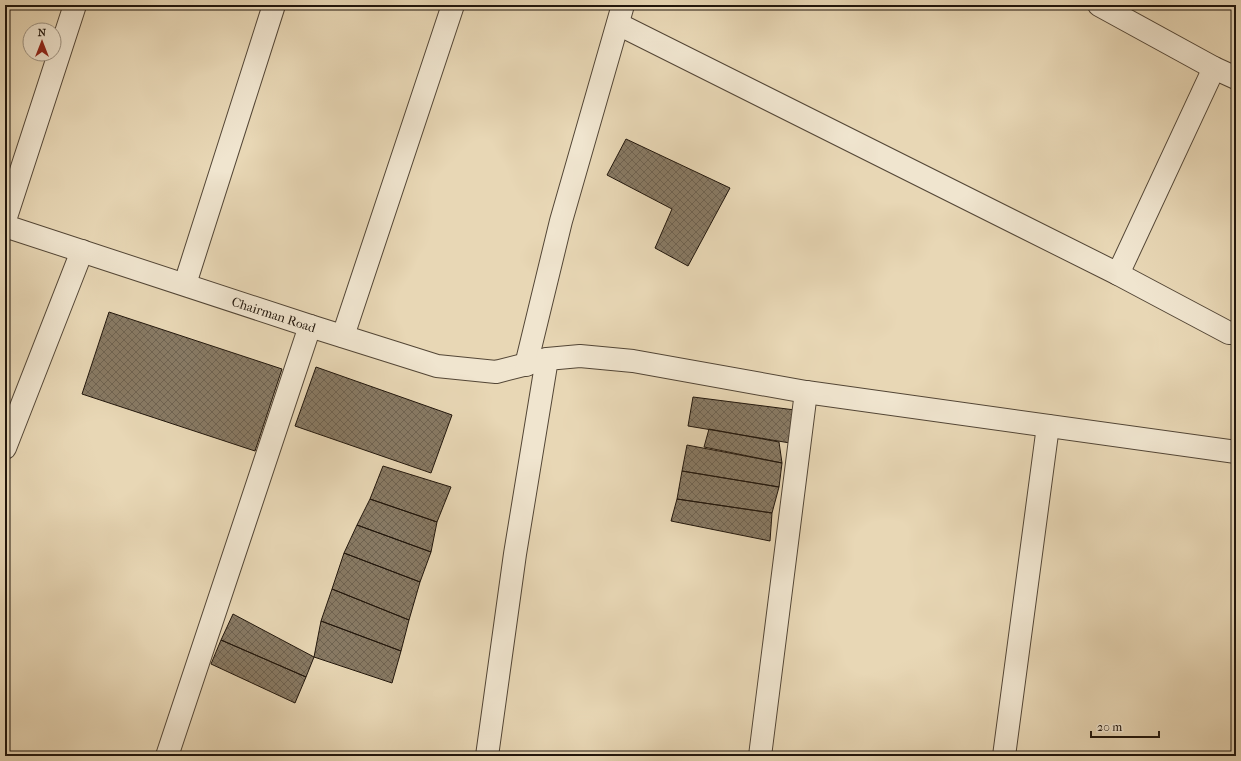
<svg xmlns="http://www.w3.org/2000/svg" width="1241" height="761" viewBox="0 0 1241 761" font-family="'IM FELL French Canon',serif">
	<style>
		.building { fill: url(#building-cross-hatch); stroke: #21160c }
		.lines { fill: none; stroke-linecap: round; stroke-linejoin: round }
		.minor-casing { stroke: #534636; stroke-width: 24 }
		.minor { stroke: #f0e5cf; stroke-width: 22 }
		.labels { text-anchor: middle; stroke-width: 3; stroke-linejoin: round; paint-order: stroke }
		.street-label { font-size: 13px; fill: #21160c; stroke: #f0e5cf }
	</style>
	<defs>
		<pattern id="building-cross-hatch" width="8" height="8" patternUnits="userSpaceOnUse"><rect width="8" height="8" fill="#887a64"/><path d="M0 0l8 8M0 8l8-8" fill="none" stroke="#6f6351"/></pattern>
	</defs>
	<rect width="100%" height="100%" fill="#e8d7b5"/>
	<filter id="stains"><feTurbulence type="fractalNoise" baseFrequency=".005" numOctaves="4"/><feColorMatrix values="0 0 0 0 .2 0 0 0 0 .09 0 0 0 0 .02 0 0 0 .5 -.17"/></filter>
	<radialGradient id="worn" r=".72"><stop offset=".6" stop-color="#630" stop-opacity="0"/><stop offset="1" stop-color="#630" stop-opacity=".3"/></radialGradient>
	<path class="building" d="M626,139l104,49 -42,78 -33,-18 17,-39 -65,-34z
		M109,312l173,57 -27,82 -173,-57z
		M316,367l136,48 -21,58 -136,-47z
		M693,397l102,13 -5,33 -102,-17z
		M709,429l70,13 3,21 -78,-16z
		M687,445l95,18 -3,24 -97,-16z
		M383,466l68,21 -14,35 -67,-23z
		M682,471l97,16 -7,26 -95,-14z
		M370,499l67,23 -6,30 -74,-27z
		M677,499l95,14 -2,28 -99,-20z
		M357,525l74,27 -11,30 -76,-29z
		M344,553l76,29 -11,38 -77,-31z
		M332,589l77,31 -8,31 -80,-30z
		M233,614l81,43 -8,20 -85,-37z
		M321,621l80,30 -9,32 -78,-26z
		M221,640l85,37 -11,26 -84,-39z"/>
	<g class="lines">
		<defs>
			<g id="minor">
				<path d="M1099,5l115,63 22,10"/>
				<path d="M618,24l500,250 96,-206"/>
				<path d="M5,220l70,-215"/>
				<path id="s1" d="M5,226l305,100 127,40 59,6 51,-13"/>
				<path d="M1118,274l111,59"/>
				<path d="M185,284l89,-279"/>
				<path d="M343,336l110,-331"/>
				<path d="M526,365l35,-144 62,-216"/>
				<path d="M5,448l77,-197"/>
				<path d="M167,756l143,-430"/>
				<path d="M487,756l28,-202 32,-195 33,-3 53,5 173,31 430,60"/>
				<path d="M760,756l46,-364"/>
				<path d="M1004,756l44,-330"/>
			</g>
		</defs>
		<use href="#minor" class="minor-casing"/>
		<use href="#minor" class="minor"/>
	</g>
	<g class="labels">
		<g class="street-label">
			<text dy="5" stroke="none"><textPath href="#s1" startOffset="283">Chairman Road</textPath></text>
		</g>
	</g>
	<rect width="1241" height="761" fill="none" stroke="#e8d7b5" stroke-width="20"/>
	<rect x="6" y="6" width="1229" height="749" fill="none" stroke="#21160c" stroke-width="2"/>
	<rect x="10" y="10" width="1221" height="741" fill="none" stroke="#21160c"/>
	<g transform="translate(42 42)"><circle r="19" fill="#f0e5cf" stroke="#9d9281"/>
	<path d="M0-3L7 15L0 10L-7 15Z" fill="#8f2418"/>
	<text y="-6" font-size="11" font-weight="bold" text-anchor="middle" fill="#21160c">N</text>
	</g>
	<path d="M1091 731v6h68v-6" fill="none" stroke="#21160c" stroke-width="2"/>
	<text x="1097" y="731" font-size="12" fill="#21160c" stroke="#f0e5cf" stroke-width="3" paint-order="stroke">20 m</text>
	<rect width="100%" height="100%" filter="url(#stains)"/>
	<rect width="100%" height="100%" fill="url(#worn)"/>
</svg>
